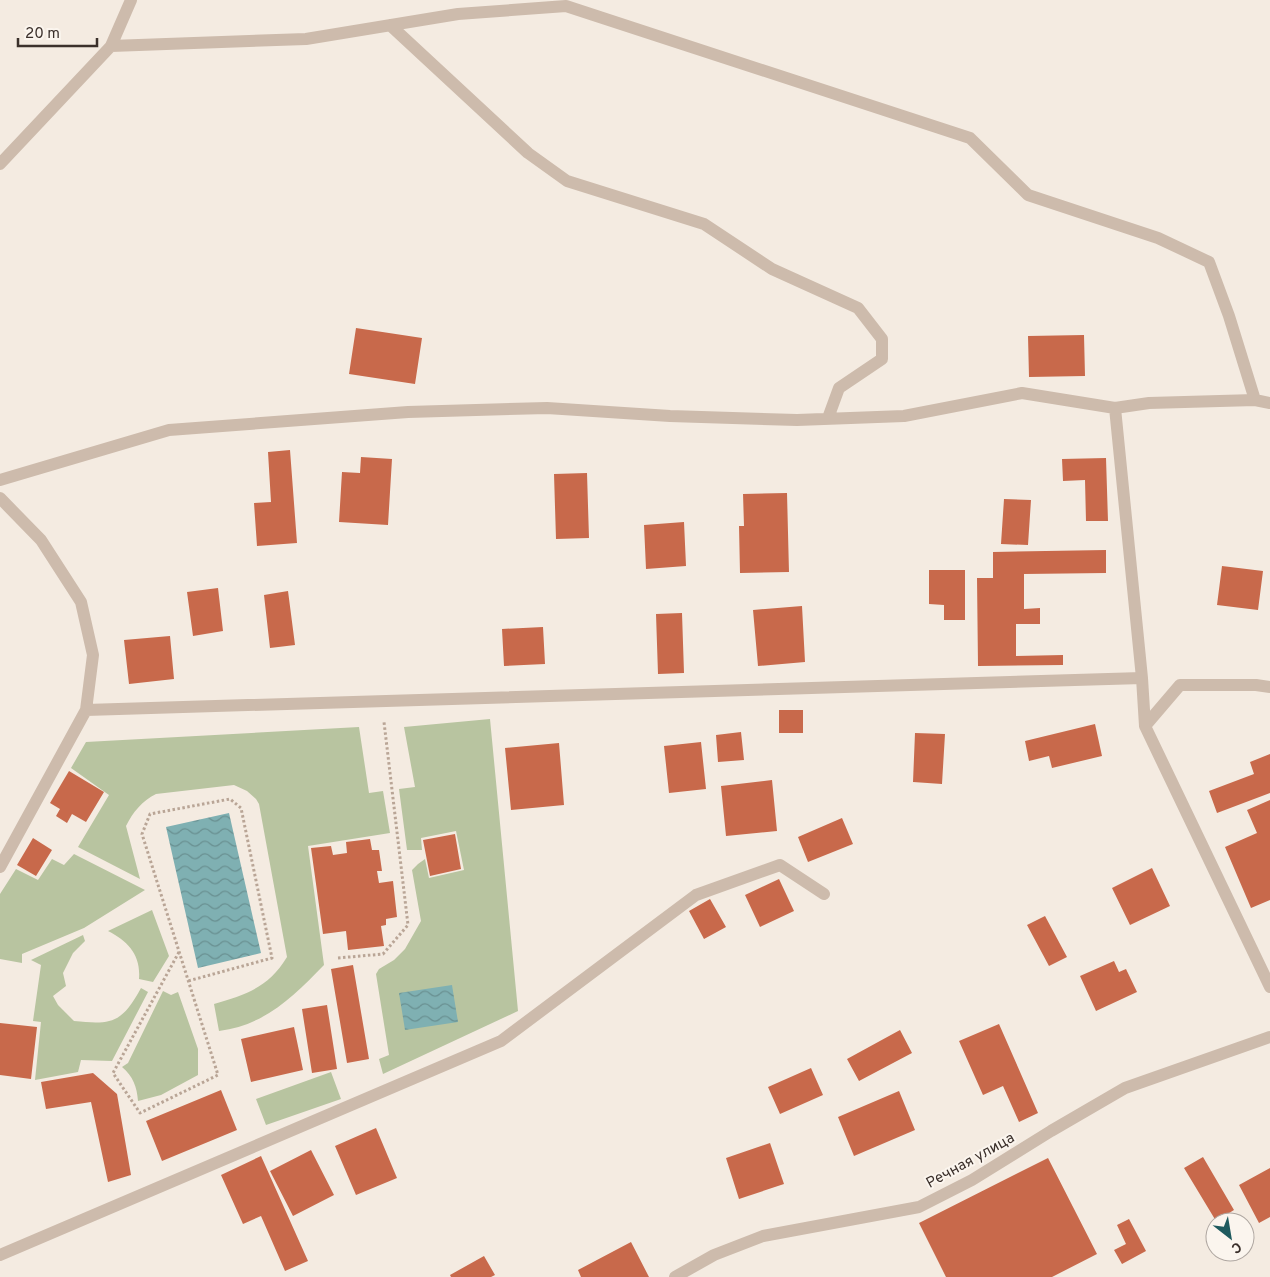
<svg xmlns="http://www.w3.org/2000/svg" width="1270" height="1277" viewBox="0 0 1270 1277" font-family="Overpass,sans-serif">
	<style>
		.green { fill: #b8c4a0 }
		.water { fill: url(#water-waves) }
		.building { fill: #c8694b }
		.lines { fill: none; stroke-linecap: round; stroke-linejoin: round }
		.path { stroke: #b9a596; stroke-width: 3; stroke-dasharray: 2.5 2.5; stroke-linecap: butt }
		.minor { stroke: #cdbbac; stroke-width: 12 }
		.labels { text-anchor: middle; stroke-width: 4; stroke-linejoin: round; paint-order: stroke }
		.street-label { font-size: 15px; fill: #3b302b; stroke: #fbf5ee }
	</style>
	<defs>
		<pattern id="water-waves" width="16" height="10" patternUnits="userSpaceOnUse" patternTransform="scale(1.25)"><rect width="16" height="10" fill="#7fb0b2"/><path d="M0 5q4-4 8 0t8 0" fill="none" stroke="#699091"/></pattern>
	</defs>
	<rect width="100%" height="100%" fill="#f4ebe1"/>
	<path class="green" d="M490,719l28,292 -135,63 -4,-15 10,-4 -13,-81 3,-5 15,-9 11,-11 16,-28 -9,-51 6,-6 7,-5 4,19 35,-8 -8,-39 -35,7 1,12h-15l-8,-61 16,-2 -11,-60z
		M359,727l10,66 14,-2 7,42 -82,13 16,119c-31,32 -59,60 -105,66l-5,-27c32,-9 55,-17 73,-47l-28,-153 -3,-5 -9,-8 -13,-6 -78,9c-14,7 -23,18 -30,32l14,53 -62,-32 31,-52 -38,-27 15,-26z
		M74,854l71,36 -61,38 -62,26v9l-22,-4v-65l16,-25 22,11 14,-21 12,6z
		M152,910l17,46 -16,26 -14,-3c2,-24 -11,-38 -31,-48z
		M83,935l2,6 -12,12 -10,20 3,13 -13,10 5,9 16,16c38,4 48,2 67,-33l7,4 -36,69 -31,-1 -3,12 -43,8 6,-58 -8,-1 8,-56 -10,-5z
		M163,991l8,4 7,-3 20,57v26l-37,20 -23,6c-1,-14 -5,-25 -16,-34l6,-4z
		M331,1072l10,27 -75,26 -10,-26z"/>
	<path class="water" d="M229,813l32,140 -63,15 -32,-141z
		M452,985l6,37 -53,8 -6,-37z"/>
	<path class="building" d="M356,328l66,10 -7,46 -66,-10z
		M1084,335l1,41 -56,1 -1,-41z
		M290,450l7,93 -40,3 -3,-43 17,-1 -3,-50z
		M361,457l31,2 -4,66 -49,-3 3,-50 18,1z
		M1106,458l2,63h-22l-1,-41 -22,1 -1,-22z
		M587,473l2,65 -33,1 -2,-65z
		M787,493l2,79 -49,1 -1,-47h5l-1,-32z
		M1004,499l27,1 -3,45 -27,-1z
		M684,522l2,44 -40,3 -2,-44z
		M1106,550v23l-82,1v35l16,-1v16h-24v32l47,-1v10l-85,1 -1,-88h16v-26z
		M1222,566l41,5 -5,39 -41,-5z
		M929,570h36v50h-21v-15l-15,-1z
		M218,588l5,43 -30,5 -6,-44z
		M288,591l7,54 -25,3 -6,-53z
		M802,606l3,56 -47,4 -5,-56z
		M682,613l2,60 -26,1 -2,-60z
		M543,627l2,37 -41,2 -2,-37z
		M170,636l4,43 -45,5 -5,-44z
		M779,710h24v23h-24z
		M1095,724l7,32 -50,12 -3,-12 -20,5 -4,-20z
		M741,732l3,28 -26,2 -2,-27z
		M915,733l30,1 -3,50 -29,-2z
		M701,742l5,47 -37,4 -5,-47z
		M559,743l5,62 -53,5 -6,-62z
		M1270,754v39l-53,20 -8,-22 45,-17 -4,-12z
		M69,771l35,21 -18,30 -14,-8 -5,9 -11,-7 4,-7 -10,-6z
		M772,780l5,51 -51,5 -5,-50z
		M1270,800v100l-19,8 -26,-61 32,-14 -10,-23z
		M842,818l11,26 -45,18 -10,-25z
		M455,834l6,35 -31,7 -7,-36z
		M33,838l19,12 -16,26 -19,-11z
		M370,839l2,11h7l3,21h-5l2,12 14,-2 4,36 -11,2v6l-5,1 3,20 -36,4 -2,-19 -23,3 -12,-86 20,-2 2,9 14,-2 -1,-11z
		M1152,868l18,38 -40,19 -18,-37z
		M779,879l15,32 -34,16 -15,-32z
		M710,899l16,28 -22,12 -15,-28z
		M1045,916l22,41 -18,9 -22,-41z
		M1114,961l5,11 7,-3 11,23 -41,19 -16,-35z
		M353,965l16,94 -22,4 -16,-94z
		M327,1005l10,64 -25,4 -10,-64z
		M0,1023l37,4 -6,52 -31,-4z
		M999,1024l39,89 -19,9 -16,-36 -20,9 -24,-54z
		M294,1027l9,43 -52,12 -10,-43z
		M900,1030l12,23 -53,28 -12,-22z
		M811,1068l12,27 -43,19 -12,-27z
		M93,1073l24,21 14,81 -23,7 -17,-80 -45,7 -5,-27z
		M221,1090l16,40 -75,31 -16,-40z
		M899,1091l16,39 -61,26 -16,-39z
		M376,1128l21,50 -41,17 -21,-49z
		M770,1143l14,41 -45,15 -13,-41z
		M311,1150l23,45 -41,21 -23,-45z
		M261,1156l47,105 -23,10 -24,-55 -18,8 -22,-49z
		M1203,1157l31,53 -18,11 -32,-53z
		M1048,1158l49,96 -45,23h-106l-27,-54z
		M1270,1168v49l-11,6 -20,-38z
		M1129,1219l17,32 -24,13 -8,-14 12,-6 -9,-19z
		M631,1242l18,35h-68l-3,-7z
		M484,1256l11,19 -4,2h-40l-1,-2z"/>
	<g class="lines">
		<path class="path" d="M179,952l-66,121 27,40 78,-38 -76,-241 8,-20 80,-15 11,9 31,150 -84,23
			M338,958l45,-4 25,-29 -24,-203"/>
		<path class="minor" d="M390,25l138,128 39,28 137,43 68,45 86,39 24,31v20l-43,29 -11,30
			M111,46l195,-7 152,-25 108,-8 404,132 58,57 130,43 51,24 20,54 26,84
			M0,164l111,-118 20,-46
			M1115,408l27,270 3,48
			M0,480l169,-50 239,-18 139,-4 123,8 127,4 107,-4 118,-23 93,15 34,-5 106,-3 15,3
			M0,498l41,42 40,62 12,53 -7,55
			M1270,687l-14,-2h-76l-35,41 125,261
			M0,867l86,-157 1056,-32
			M0,1255l501,-214 195,-146 84,-30 44,29
			M675,1277l39,-22 49,-19 156,-29 53,-27 79,-49 74,-43 145,-51"/>
	</g>
	<g class="labels">
		<g class="street-label">
			<text transform="translate(970 1160) rotate(-29)" y="5">Речная улица</text>
		</g>
	</g>
	<g transform="translate(1230 1237) rotate(149)"><circle r="24" fill="#fbf5ee" stroke="#aea6a0"/>
	<path d="M0-4L9 19L0 12L-9 19Z" fill="#1f5a5e"/>
	<text y="-8" font-size="14" font-weight="bold" text-anchor="middle" fill="#3b302b">С</text>
	</g>
	<path d="M18 38v8h79v-8" fill="none" stroke="#3b302b" stroke-width="2.5"/>
	<text x="25" y="38" font-size="15" fill="#3b302b" stroke="#fbf5ee" stroke-width="4" paint-order="stroke">20 m</text>
</svg>
